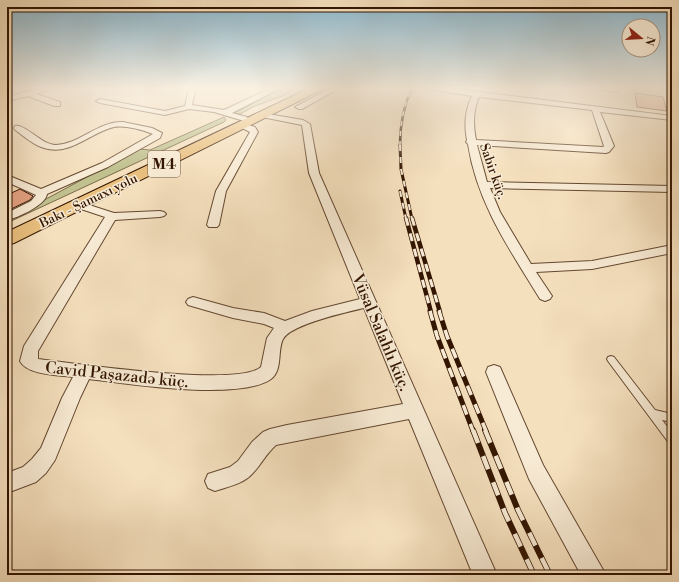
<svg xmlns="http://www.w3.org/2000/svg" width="679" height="582" viewBox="0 0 679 582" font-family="'Libre Bodoni',serif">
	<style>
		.green { fill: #c0c18f; stroke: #7a6b48 }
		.building { fill: #e3a182; stroke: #331501 }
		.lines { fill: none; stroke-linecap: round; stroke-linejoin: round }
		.service-casing { stroke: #644830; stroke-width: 2 }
		.minor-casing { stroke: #644830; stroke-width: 2 }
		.trunk-casing { stroke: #331501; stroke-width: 2 }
		.service { fill: #f8ebd5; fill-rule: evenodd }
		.minor { fill: #f8ebd5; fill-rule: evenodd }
		.trunk { fill: #eac07f; fill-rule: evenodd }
		.rail-far4-casing { stroke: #331501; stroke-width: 2.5 }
		.rail-far3-casing { stroke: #331501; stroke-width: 3 }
		.rail-far2-casing { stroke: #331501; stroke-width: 4.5 }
		.rail-far1-casing { stroke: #331501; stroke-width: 5 }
		.rail-casing { stroke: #331501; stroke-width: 6 }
		.rail-far4 { stroke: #f8ebd5; stroke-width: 1.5; stroke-dasharray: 5; stroke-linecap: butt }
		.rail-far3 { stroke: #f8ebd5; stroke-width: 2; stroke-dasharray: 6; stroke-linecap: butt }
		.rail-far2 { stroke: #f8ebd5; stroke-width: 3; stroke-dasharray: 8; stroke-linecap: butt }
		.rail-far1 { stroke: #f8ebd5; stroke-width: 3.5; stroke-dasharray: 10; stroke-linecap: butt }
		.rail { stroke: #f8ebd5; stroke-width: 4.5; stroke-dasharray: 14; stroke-linecap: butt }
		.labels { text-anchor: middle; stroke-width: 3; stroke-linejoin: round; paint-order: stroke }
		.far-street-label { font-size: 13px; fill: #331501; stroke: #f8ebd5 }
		.shield { fill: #f8ebd5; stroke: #6e5541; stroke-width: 1 }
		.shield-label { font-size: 15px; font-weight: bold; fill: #331501 }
		.street-label { font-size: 16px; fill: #331501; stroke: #f8ebd5 }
	</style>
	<rect width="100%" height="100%" fill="#f5e0be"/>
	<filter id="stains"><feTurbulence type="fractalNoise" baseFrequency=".005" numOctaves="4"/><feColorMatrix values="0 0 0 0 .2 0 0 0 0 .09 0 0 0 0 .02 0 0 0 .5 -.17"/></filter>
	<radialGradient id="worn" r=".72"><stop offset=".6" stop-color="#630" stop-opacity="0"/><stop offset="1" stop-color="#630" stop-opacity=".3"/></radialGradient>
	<path class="green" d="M282,88h14l-11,7 -30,11 -15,8 -6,-1z
		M224,117l2,3 -2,2 -217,101v-3l132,-71 11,1z"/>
	<path class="building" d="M635,93l28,4 4,14 -30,-4z
		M20,189l13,7 -3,4 -23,11v-16z"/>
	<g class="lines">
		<defs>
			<path id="service" d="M605,88l12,3 -2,1 -22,-4z
				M611,356l3,1 41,53 17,4v8l-10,-2 10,13v11l-3,-1 -61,-82 -1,-2 1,-2z"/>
			<path id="minor" d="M41,88h13l-18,6 24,8v4h-6l-26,-10 -21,5v-4z
				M196,88l-4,17 32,5 47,-22h10l-49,25 15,4 1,2 -4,2 -30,-9 -25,-3 -24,6 -65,-12 -4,-2 4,-2 65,12 20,-5 4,-17z
				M331,88h9l-38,21h-3l-4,-2z
				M422,88h25l225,28v4l-72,-8 14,34 -5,6 -3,1 -129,-8 10,37 185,4v6l-182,-4 10,24 31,52 61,-3 80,-16v8l-80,16 -56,3 16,24 -2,3 -5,2 -5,-2c-30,-49 -63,-96 -72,-155l-2,-2 1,-2c-3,-15 -2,-30 5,-44zM479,97l113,13 12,36 -1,1 -127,-7c-3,-15 -3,-30 3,-43z
				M262,113l41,7 7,4 9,49 178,402h-24l-64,-156 -133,26c-11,10 -15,20 -24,29 -9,10 -25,13 -37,17l-7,-3 -3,-7 3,-7 22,-7 8,-6 14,-19 11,-10 7,-3 17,-4 116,-21 -39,-96c-17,4 -73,16 -81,31 -6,12 0,31 -12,40 -30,22 -144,5 -182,0l-9,19 -25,62 -9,13 -10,9 -29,11v-20l16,-6 9,-8 9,-11 21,-50 11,-21c-15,-2 -46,-2 -53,-16l4,-15 81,-129 -30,-10 -2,-2 2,-2h8l31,10 46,-2 4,1 2,2 -2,2 -4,1 -45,3 -77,131v8c35,4 201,29 223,8l6,-29 7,-10 -10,-4 -31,-6 -45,-13 -2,-3 2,-3 5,-2 40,11 31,5 21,8 27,-10 48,-12 -51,-126 -7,-48 -40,-8z
				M123,122l29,6 10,5 -2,5 -52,29 -61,27c-1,11 -30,24 -40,26v-7l24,-12 5,-6 -29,-13v-7l34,14 61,-26 51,-29c-11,-4 -27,-9 -39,-7 -25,6 -43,29 -70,21 -11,-3 -20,-12 -29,-18l-1,-2 1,-2c11,-2 26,19 41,19 24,-1 42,-24 67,-23z
				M242,123l13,4 3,5 -32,59 -7,34 -2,2h-8l-2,-2 9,-34 34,-59 -12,-6z
				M494,365l6,2 43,98 63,110h-25l-52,-96 -43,-107 2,-5z"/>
			<path id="trunk" d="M310,88h15l-311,155 -7,2v-13z"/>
		</defs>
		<use href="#service" class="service-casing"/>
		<use href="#minor" class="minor-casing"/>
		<use href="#trunk" class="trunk-casing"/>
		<use href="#service" class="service"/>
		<use href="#minor" class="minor"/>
		<use href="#trunk" class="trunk"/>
		<defs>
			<path id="rail-far4" d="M400,146c0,-21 3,-39 12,-58"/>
			<path id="rail-far3" d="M400,145l1,24 11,50
				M400,191l6,28"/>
			<path id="rail-far2" d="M406,218l25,94
				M412,218l28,94"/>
			<path id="rail-far1" d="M430,311l7,25 36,95
				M439,311l8,25 39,95"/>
			<path id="rail" d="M473,430l32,83 29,62
				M485,430l33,80 32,65"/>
		</defs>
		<use href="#rail-far4" class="rail-far4-casing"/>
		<use href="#rail-far3" class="rail-far3-casing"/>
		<use href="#rail-far2" class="rail-far2-casing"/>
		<use href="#rail-far1" class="rail-far1-casing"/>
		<use href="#rail" class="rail-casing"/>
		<use href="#rail-far4" class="rail-far4"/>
		<use href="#rail-far3" class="rail-far3"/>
		<use href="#rail-far2" class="rail-far2"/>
		<use href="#rail-far1" class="rail-far1"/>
		<use href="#rail" class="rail"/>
	</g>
	<linearGradient id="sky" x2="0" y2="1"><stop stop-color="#8ab8d0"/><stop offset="0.52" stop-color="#faf1e2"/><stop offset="1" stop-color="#faf1e2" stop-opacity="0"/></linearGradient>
	<rect width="679" height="170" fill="url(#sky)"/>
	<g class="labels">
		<g class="far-street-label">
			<text transform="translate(494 171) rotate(71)" y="5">Sabir küç.</text>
			<text transform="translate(88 200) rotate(-26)" y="5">Bakı - Şamaxı yolu</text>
		</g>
		<rect class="shield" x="148" y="151" width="32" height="26" rx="3"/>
		<g class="shield-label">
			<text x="164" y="169">M4</text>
		</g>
		<g class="street-label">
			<text transform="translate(382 332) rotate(67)" y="6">Vüsal Salahlı küç.</text>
			<text transform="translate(117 374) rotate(6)" y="6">Cavid Paşazadə küç.</text>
		</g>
	</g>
	<rect width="679" height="582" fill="none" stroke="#f5e0be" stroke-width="24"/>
	<rect x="8" y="8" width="663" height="566" fill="none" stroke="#331501" stroke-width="2"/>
	<rect x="12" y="12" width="655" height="558" fill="none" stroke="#331501"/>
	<g transform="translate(641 38) rotate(108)"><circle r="19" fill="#f8ebd5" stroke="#a99580"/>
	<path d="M0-3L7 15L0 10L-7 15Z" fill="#8f2418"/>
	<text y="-6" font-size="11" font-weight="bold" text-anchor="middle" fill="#331501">N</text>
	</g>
	<rect width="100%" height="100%" filter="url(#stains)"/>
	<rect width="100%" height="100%" fill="url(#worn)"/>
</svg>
